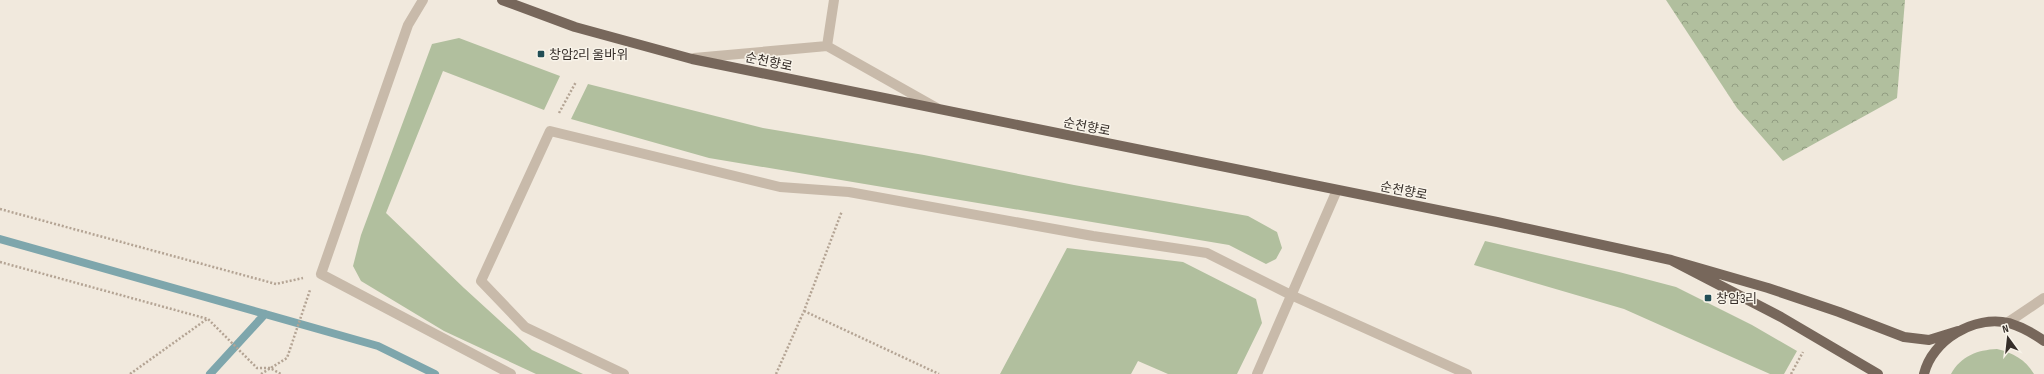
<svg xmlns="http://www.w3.org/2000/svg" width="2044" height="374" viewBox="0 0 2044 374" font-family="'Sofia Sans Condensed','Noto Sans KR',sans-serif">
	<style>
		.green { fill: #b1bf9e }
		.forest { fill: url(#forest-crowns) }
		.lines { fill: none; stroke-linecap: round; stroke-linejoin: round }
		.stream { stroke: #7ea6ac; stroke-width: 8 }
		.path { stroke: #b4a494; stroke-width: 2.5; stroke-dasharray: 2 2; stroke-linecap: butt }
		.minor { stroke: #c8baaa; stroke-width: 10 }
		.major { stroke: #77675b; stroke-width: 10 }
		.poi-dot { fill: #214d55; stroke: #f8f3e9; stroke-width: 1.5 }
		.labels { text-anchor: middle; stroke-width: 3; stroke-linejoin: round; paint-order: stroke }
		.poi-label { font-size: 13px; fill: #362e29; stroke: #f8f3e9; text-anchor: start }
		.street-label { font-size: 13px; fill: #362e29; stroke: #f8f3e9 }
	</style>
	<defs>
		<pattern id="forest-crowns" width="20" height="18" patternUnits="userSpaceOnUse"><rect width="20" height="18" fill="#b1bf9e"/><path d="M2 6a3 3 0 1 1 6 0M12 15a3 3 0 1 1 6 0" fill="none" stroke="#919c81"/></pattern>
	</defs>
	<rect width="100%" height="100%" fill="#f1e9dd"/>
	<path class="green" d="M459,38l101,38 -16,34 -101,-39 -57,142 78,75 68,62 51,24h-47l-92,-43 -83,-50 -8,-15 8,-31 71,-191z
		M588,84l175,44 161,27 150,30 174,31 29,16 5,16 -6,11 -10,5 -37,-19 -520,-87 -138,-39z
		M1485,241l134,31 57,15 76,38 45,26 -13,23h-14l-146,-65 -150,-44z
		M1067,248l116,14 73,37 6,24 -25,51h-69l-30,-13 -7,13h-131z
		M1997,349c16,4 28,10 37,25h-83c10,-18 26,-24 46,-25z"/>
	<path class="forest" d="M1666,0h239l-8,98 -114,63 -46,-53z"/>
	<g class="lines">
		<path class="stream" d="M0,239l378,107 57,28
			M210,374l55,-60"/>
		<path class="path" d="M559,113l17,-31
			M0,209l276,75 27,-6
			M0,262l208,57 49,49h13l11,6
			M804,311l135,63
			M130,374l77,-55
			M261,374l26,-16 23,-68
			M776,374l28,-63 38,-100
			M1791,374l12,-22"/>
		<path class="minor" d="M423,0l-15,25 -87,249 190,100
			M827,46l7,-46
			M694,58l133,-12 110,62
			M2007,323l37,-25
			M624,374l-99,-47 -44,-46 69,-150 230,56 69,5 244,44 114,17 84,42 176,79
			M1257,374l80,-184"/>
		<path class="major" d="M502,0l73,27 117,32 805,163 174,38
			M1878,374l-97,-57 -110,-57 97,28 71,24 65,25 25,3 29,-9
			M1924,374c8,-34 50,-59 85,-51 13,4 24,10 35,18"/>
	</g>
	<g class="poi-dot">
		<rect x="537" y="50" width="8" height="8" rx="2"/>
		<rect x="1704" y="294" width="8" height="8" rx="2"/>
	</g>
	<g class="labels">
		<g class="poi-label">
			<text x="549" y="59">창암2리 울바위</text>
			<text x="1716" y="303">창암3리</text>
		</g>
		<g class="street-label">
			<text transform="translate(769 61) rotate(12)" y="5">순천향로</text>
			<text transform="translate(1087 126) rotate(11)" y="5">순천향로</text>
			<text transform="translate(1404 190) rotate(11)" y="5">순천향로</text>
		</g>
	</g>
	<g transform="translate(2008 338) rotate(345)" stroke="#f8f3e9" stroke-width="3" paint-order="stroke">
	<path d="M0-3L7 15L0 10L-7 15Z" fill="#362e29"/>
	<text y="-6" font-size="11" font-weight="bold" text-anchor="middle" fill="#362e29">N</text>
	</g>
</svg>
